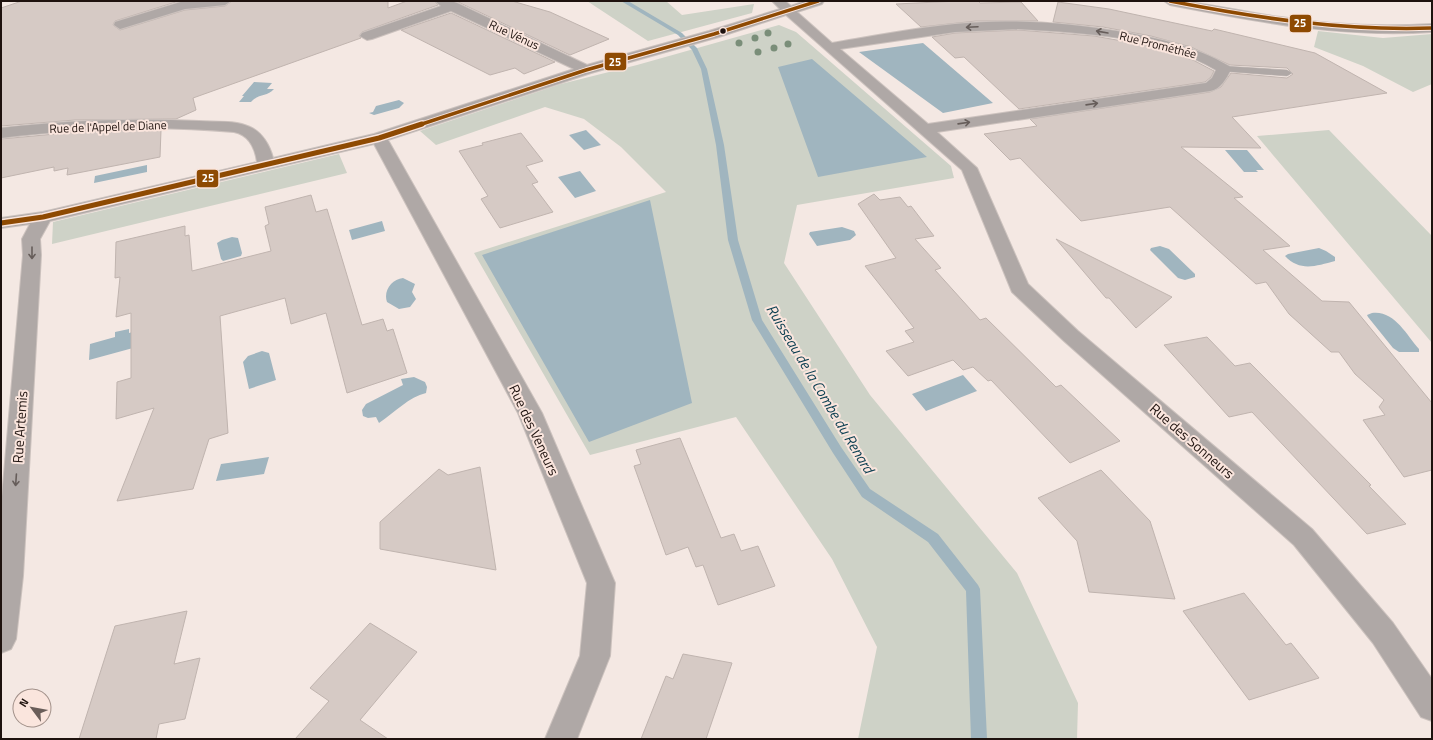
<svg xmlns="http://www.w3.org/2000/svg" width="1433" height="740" viewBox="0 0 1433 740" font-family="'Titillium Web',sans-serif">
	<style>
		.green { fill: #ced2c7 }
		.water { fill: #a0b5bf }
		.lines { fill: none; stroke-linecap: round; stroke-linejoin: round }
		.stream { fill: #a0b5bf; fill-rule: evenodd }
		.building { fill: #d6cac5; stroke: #c0b4af }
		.service-casing { stroke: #ccc2be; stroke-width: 1 }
		.minor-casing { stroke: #ccc2be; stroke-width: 2 }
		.service { fill: #afa8a6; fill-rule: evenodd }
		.minor { fill: #afa8a6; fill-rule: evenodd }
		.bus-1-far1-casing { stroke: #fae5dd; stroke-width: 5.5 }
		.bus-1-casing { stroke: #fae5dd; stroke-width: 8 }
		.bus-1-far1 { stroke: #8e4a02; stroke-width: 3.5 }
		.bus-1 { stroke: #8e4a02; stroke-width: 5 }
		.tree { fill: #7a8e79 }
		.oneway { stroke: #665d5a }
		.bus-dot { fill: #1e120e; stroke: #fae5dd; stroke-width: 1.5 }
		.labels { text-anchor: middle; stroke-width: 4; stroke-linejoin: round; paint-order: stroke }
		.far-street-label { font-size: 12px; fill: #1e120e; stroke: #fae5dd }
		.street-label { font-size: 14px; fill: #1e120e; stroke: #fae5dd }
		.water-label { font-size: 15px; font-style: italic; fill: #0d4052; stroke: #fae5dd }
		.line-badge { stroke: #fae5dd; stroke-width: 1.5 }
		.badge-label { font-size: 11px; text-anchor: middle; font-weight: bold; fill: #fff }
	</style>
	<rect width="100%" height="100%" fill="#f4e8e3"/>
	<path class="green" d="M587,1h79l16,14 72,-11 -2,9 -104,28z
		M779,25l17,7 155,134 3,12 -157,27 -13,58 86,132 147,178 61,130 -1,36h-219l19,-92 -45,-88 -96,-142 -146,38 -116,-202 192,-61 -45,-45 -37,-28 -39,-12 -109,38 -16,-14 141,-47 76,-19z
		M1318,31l65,7 49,-4v50l-19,8 -50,-26 -49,-19z
		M1329,130l103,106v107l-175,-207z
		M339,154l8,19 -295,71 1,-22z"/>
	<path class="water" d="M923,43l70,60 -50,10 -84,-61z
		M812,59l115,98 -109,20 -40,-110z
		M254,82l18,1 -5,6h7c-7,8 -15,4 -23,13h-12l5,-6h-2z
		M399,100l5,3 -5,5 -25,7 -5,-2 4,-1 3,-6z
		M586,130l15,15 -17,5 -15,-15z
		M1225,150h22l17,20h-8l2,2h-14z
		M147,165v7l-53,11 1,-7z
		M580,171l16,20 -21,7 -17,-21z
		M650,200l42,203 -103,39 -107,-187z
		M382,221l3,10 -33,9 -3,-10z
		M842,227l12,4 2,4 -6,5 -33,6 -8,-12 1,-2z
		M232,237l6,1 4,15 -1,3 -18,5 -2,-2 -4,-16 5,-3z
		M1160,246l9,3 26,25v3l-10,3 -7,-2 -28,-28 1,-2z
		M1319,248l7,3 9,6v4c-19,5 -35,11 -50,-5l3,-2z
		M403,278l12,6 -3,8 4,7 -6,8 -11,2 -12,-7c-4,-11 5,-23 16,-24z
		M1372,313c22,-3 34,21 47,36v3h-20l-6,-4 -25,-31 -1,-2z
		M129,329v4l15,-4v16l-55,15 1,-16 25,-7v-5z
		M262,351l7,2 7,27 -27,9 -6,-27 5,-6z
		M963,375l14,16 -51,20 -14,-17z
		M414,377l11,5 2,5 -1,6c-17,4 -31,19 -47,30l-3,-6 -8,1 -5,-2 -1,-6 4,-6 37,-19 -2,-6z
		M269,457l-5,17 -48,7 5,-17z"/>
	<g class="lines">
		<path class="stream" d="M621,1h7l54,32 15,15 10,21 17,76 14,95 24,80 79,127 29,42 68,45 40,51 2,4 7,150h-16l-5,-148 -38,-49 -66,-45 -29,-44 -81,-133 -24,-80 -12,-95 -15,-76 -9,-19 -14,-15z"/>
	</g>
	<path class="building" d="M22,1h157l-64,20 -2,4 7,5 65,-20 40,-4 7,-5h156v7l19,-7h27l4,4 -76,27 -3,4 2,2 -168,60 3,12 -20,9 -101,1 -74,6v-118z
		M456,1h56l38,11 59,27 -39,16z
		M958,1h20l2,2 41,-1 17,19h-62l-55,6 -25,-23z
		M1058,2l51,7 103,22 2,-2 101,24 72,40 -155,24 29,31 -80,-1 62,50 -9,1 56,48 -27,4 59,51 27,1 83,101v67l-28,7 -41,-57 22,-5 -6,-8 5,-7 -29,-26 -16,-22h-8l-42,-38 -23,-32 -10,2 -86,-77 -89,14 -61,-63 -10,2 -26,-26 53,-8 -7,-7 180,-27 11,-5 10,-14 56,5 6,-4 -6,-6 -57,-3 -39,-18 -40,-11 -48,-9 -50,-5z
		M451,13l104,49 -31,12 -9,-6 -25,7 -89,-45z
		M1018,30l76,6 51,9 48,15 21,11 -3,6 -6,5 -186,27 -55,-52 -9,1 -23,-21 23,-4z
		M161,130l-1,27 -93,18 1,-7 -14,3v-4l-53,11v-39l87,-8z
		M521,133l22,28 -17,5 12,16 -6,2 21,28 -53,16 -19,-29 7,-3 -29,-45 24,-6 -1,-2z
		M874,194l6,6 20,-3 8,10 3,-1 23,30 -19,3 26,29 -6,2 45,50 6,-2 70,69 5,-2 59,56 -50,22 -79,-83 -3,1 -15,-14 -10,3 -10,-10 -45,16 -22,-25 28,-9 -9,-11 9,-3 -49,-62 31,-8 -38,-54z
		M311,195l5,17 11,-3 35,116 21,-6 4,12 6,-2 14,44 -60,20 -21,-80 -35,11 -6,-26 -65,18 8,117 -19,6 -16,50 -76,12 37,-93 -38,11 1,-37 14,-4v-65l-15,4 4,-40 -5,1 1,-36 69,-16v10l4,-1 3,36 79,-20 -6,-25 4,-2 -4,-17z
		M1056,239l116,58 -36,31 -27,-30h-3z
		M1207,337l28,29 15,-3 121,122 -2,1 37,38 -39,10 -115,-122 -23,5 -65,-72z
		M680,438l41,100 13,-4 7,17 17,-5 17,40 -57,19 -15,-40 -7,2 -8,-20 -22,8 -32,-89 7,-2 -5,-14z
		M480,467l16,103 -116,-21v-27l59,-53 9,6z
		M1101,470l49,51 25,78 -86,-7 -12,-51 -39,-43z
		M1244,593l42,52 5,-2 28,35 -70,22 -66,-89z
		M187,611l-13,53 26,-6 -15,61 -26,5 -3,15h-77l36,-113z
		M370,623l47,29 -57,68 28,19h-93l34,-38 -19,-13z
		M683,654l49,9 -26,76h-65l25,-63 7,3z"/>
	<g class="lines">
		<defs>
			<path id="service" d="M1224,66l63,4 5,3 -5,3 -67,-5 -1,-2 1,-2z"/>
			<path id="minor" d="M184,1h47l-6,4 -40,4 -65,20 -6,-4 1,-3z
				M435,1h16l6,2 130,62 122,-34 71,-22 -8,-8h13l6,5 14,-5h19l-2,3 -25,8 35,31c41,-7 82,-15 123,-19 56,-6 113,-1 168,8 38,7 72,14 106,34l2,3c-5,10 -10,20 -21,22l-273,41 40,36 51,116 50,47 234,198 81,94 39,56v42l-11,-4 -48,-74 -79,-98 -230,-204 -52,-49 -50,-122 -176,-155 -67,22 -128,36 -203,67 154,273 73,170 -5,73 -33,83h-32l35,-83 7,-73 -69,-170 -144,-269 -324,77 -10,18 1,16 -18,321 -7,63 -5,10 -10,4v-145l22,-253 -1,-16 8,-15 -29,4v-10l42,-6 214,-50c-2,-14 -8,-27 -23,-30 -77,-7 -156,-4 -233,6v-10c66,-8 132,-10 198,-7 17,1 36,-1 51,6 12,5 20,19 23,31l101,-24 200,-65 -123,-58 -79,28 -5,1 -7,-4 2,-3 79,-27zM1018,29c65,4 141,7 198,41l-4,8 -6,5 -278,41 -88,-75 115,-17z
				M1164,1c39,0 78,11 117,16 50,8 100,10 151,7v8c-91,6 -174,-10 -262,-27z"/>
		</defs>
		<use href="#service" class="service-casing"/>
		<use href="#minor" class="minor-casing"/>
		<use href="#service" class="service"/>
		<use href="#minor" class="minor"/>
		<defs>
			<path id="bus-1-far1" d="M1170,1c87,17 173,30 262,27
				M419,125l167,-55 128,-36 104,-33"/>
			<path id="bus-1" d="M1,223l42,-6 336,-79 43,-14"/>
		</defs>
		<use href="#bus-1-far1" class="bus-1-far1-casing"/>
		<use href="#bus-1" class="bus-1-casing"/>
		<use href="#bus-1-far1" class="bus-1-far1"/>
		<use href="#bus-1" class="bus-1"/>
	</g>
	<g class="tree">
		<circle cx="768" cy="33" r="3.5"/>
		<circle cx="755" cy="38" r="3.5"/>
		<circle cx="739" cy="43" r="3.5"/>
		<circle cx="788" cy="44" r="3.5"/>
		<circle cx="774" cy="48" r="3.5"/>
		<circle cx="758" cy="52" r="3.5"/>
	</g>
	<defs><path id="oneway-shaft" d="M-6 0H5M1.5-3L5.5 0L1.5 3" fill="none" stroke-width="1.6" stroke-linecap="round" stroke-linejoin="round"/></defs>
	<g class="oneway">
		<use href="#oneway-shaft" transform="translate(972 27) rotate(177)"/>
		<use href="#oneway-shaft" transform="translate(1102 32) rotate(-170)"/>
		<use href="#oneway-shaft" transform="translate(1092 104) rotate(-8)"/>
		<use href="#oneway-shaft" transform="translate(964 123) rotate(-8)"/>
		<use href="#oneway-shaft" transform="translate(32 253) rotate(90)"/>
		<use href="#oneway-shaft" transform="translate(16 480) rotate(94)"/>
	</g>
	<circle class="bus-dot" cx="723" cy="31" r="3.5"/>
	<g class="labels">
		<g class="far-street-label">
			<text transform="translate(514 35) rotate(25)" y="4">Rue Vénus</text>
			<text transform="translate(1158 45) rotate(14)" y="4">Rue Prométhée</text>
			<text transform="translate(108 127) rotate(-2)" y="4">Rue de l'Appel de Diane</text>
		</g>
		<g class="street-label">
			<text transform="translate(20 427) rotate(-86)" y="5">Rue Artemis</text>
			<text transform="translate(534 430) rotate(65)" y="5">Rue des Veneurs</text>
			<text transform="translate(1192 441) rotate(41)" y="5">Rue des Sonneurs</text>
		</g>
		<g class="water-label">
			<text transform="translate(820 389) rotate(59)" y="5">Ruisseau de la Combe du Renard</text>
		</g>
	</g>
	<g class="line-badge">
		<rect x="1289" y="14" width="23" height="19" rx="4" fill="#8e4a02"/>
		<rect x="604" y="52" width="23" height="19" rx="4" fill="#8e4a02"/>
		<rect x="196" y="169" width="23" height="19" rx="4" fill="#8e4a02"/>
	</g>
	<g class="badge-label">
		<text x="1300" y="27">25</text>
		<text x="615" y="66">25</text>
		<text x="208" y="182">25</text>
	</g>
	<rect width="1433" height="740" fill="none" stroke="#1e120e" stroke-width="4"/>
	<g transform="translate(32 708) rotate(302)"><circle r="19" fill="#fae5dd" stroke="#a2918a"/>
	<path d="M0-3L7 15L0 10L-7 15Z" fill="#695d59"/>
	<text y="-6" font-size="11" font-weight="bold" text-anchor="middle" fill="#1e120e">N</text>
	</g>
</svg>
